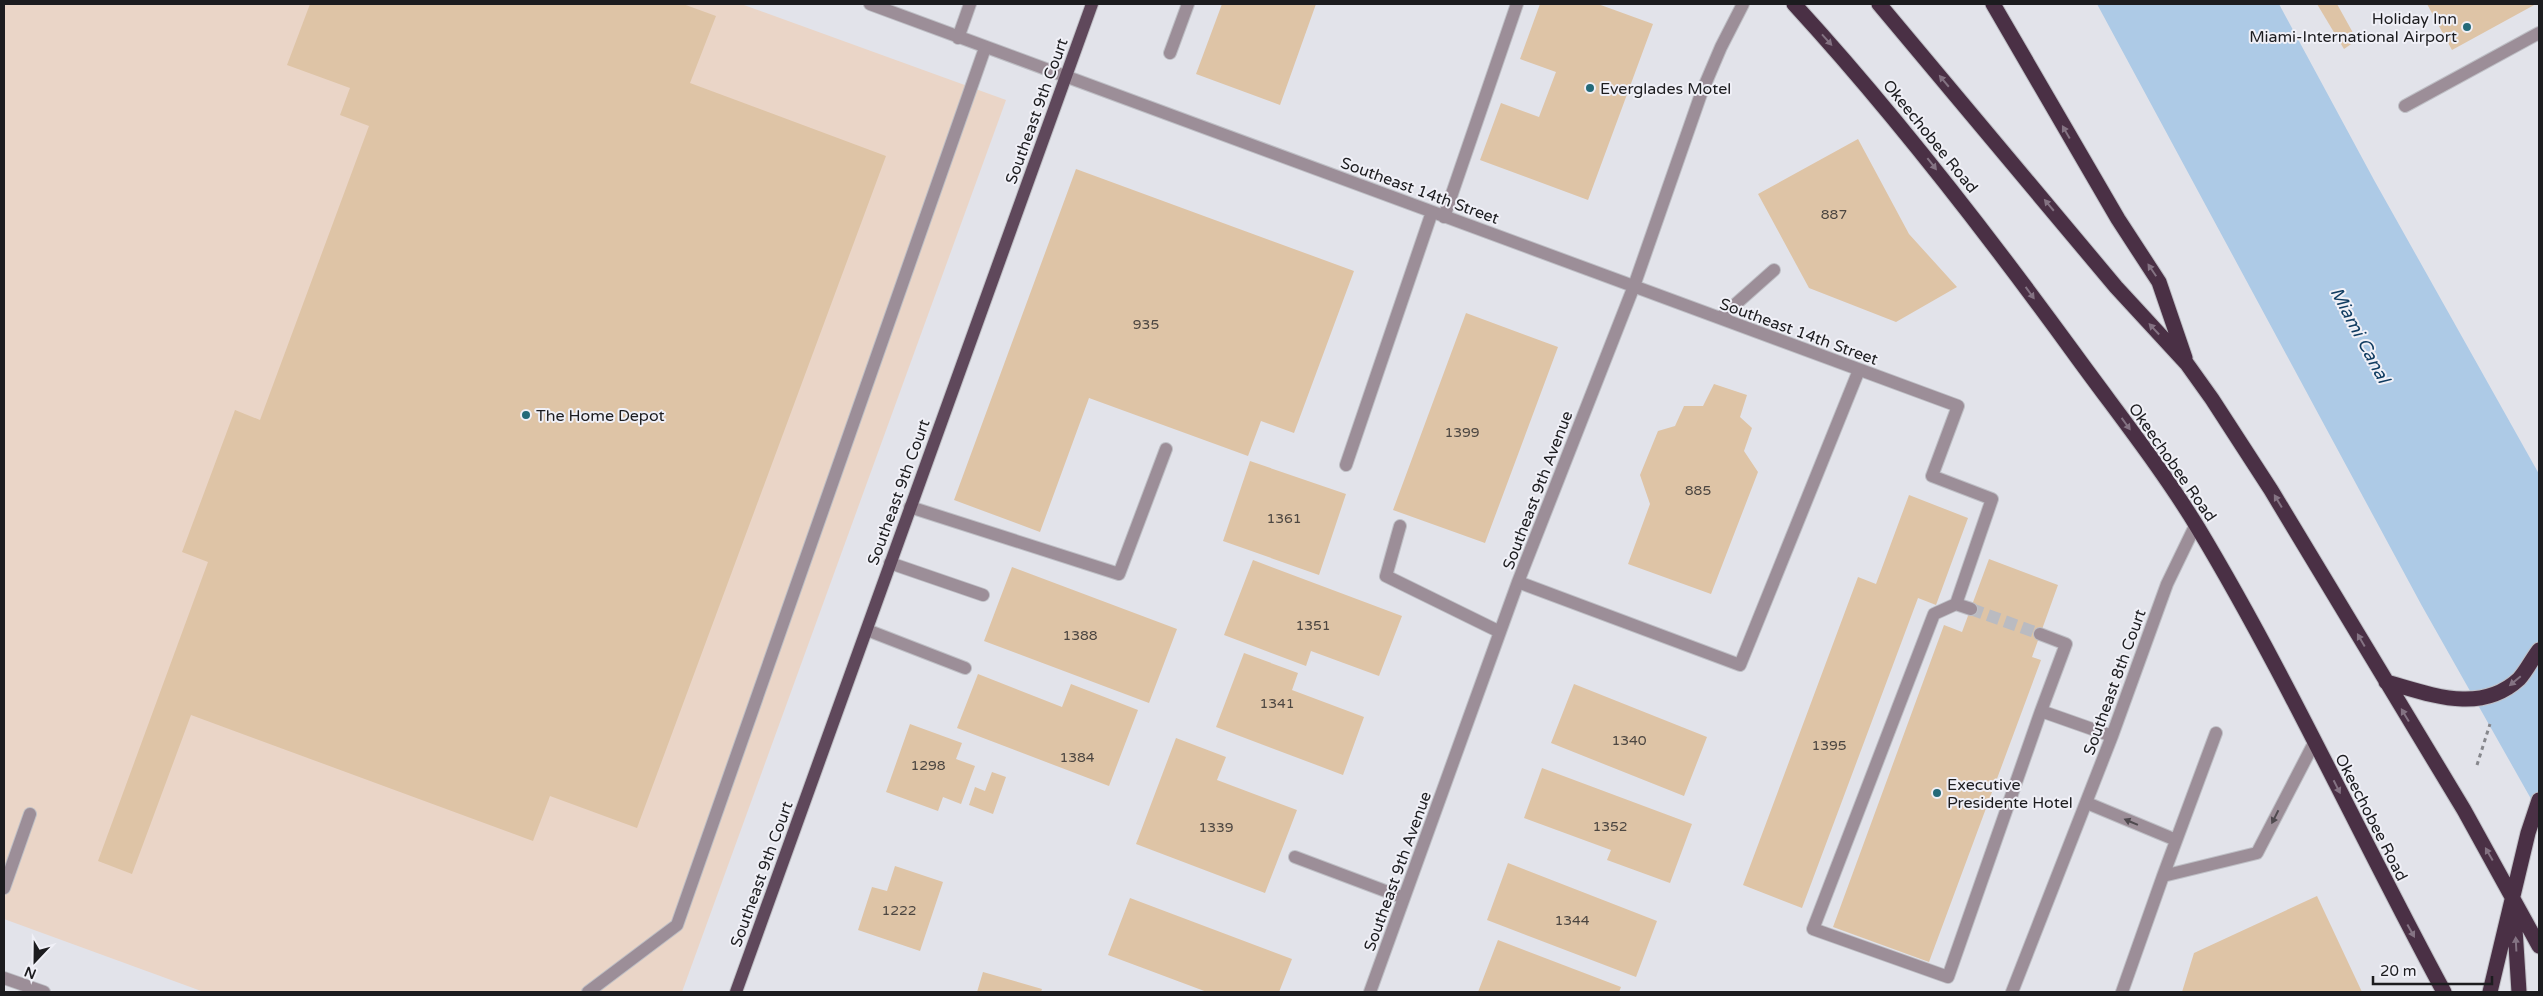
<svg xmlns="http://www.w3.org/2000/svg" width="2543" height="996" viewBox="0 0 2543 996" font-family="'Varela Round',sans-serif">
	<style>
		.commercial { fill: #ead5c7 }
		.water { fill: #adcae6 }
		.building { fill: #dec4a6 }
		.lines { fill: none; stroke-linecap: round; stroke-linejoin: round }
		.minor-tunnel { stroke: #babbc1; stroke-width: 12; stroke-dasharray: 12 6; stroke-linecap: butt }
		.minor-casing { stroke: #bebfc5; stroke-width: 14 }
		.major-casing { stroke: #bebfc5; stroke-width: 14 }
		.highway-casing { stroke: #bebfc5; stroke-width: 17 }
		.path { stroke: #86878c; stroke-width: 3; stroke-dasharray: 4 4; stroke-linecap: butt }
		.minor { stroke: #9c8e98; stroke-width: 12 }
		.major { stroke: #5f485b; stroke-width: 12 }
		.highway { stroke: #4a3045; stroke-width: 15 }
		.oneway { fill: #847383 }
		.oneway2 { fill: #4f4a4f }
		.poi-dot { fill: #246a79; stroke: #f0f0f7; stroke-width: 2 }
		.labels { text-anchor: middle; stroke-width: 4; stroke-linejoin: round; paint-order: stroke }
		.number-label { font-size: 14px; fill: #4c4641 }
		.poi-label { font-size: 16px; fill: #1c1c1f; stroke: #f0f0f7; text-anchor: start }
		.street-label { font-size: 16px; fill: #1c1c1f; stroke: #f0f0f7 }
		.water-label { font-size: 18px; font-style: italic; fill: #103c61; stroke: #f0f0f7 }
	</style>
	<rect width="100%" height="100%" fill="#e2e3ea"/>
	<path class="commercial" d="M4,4h737l265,96 -324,892h-478l-200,-73z"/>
	<path class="water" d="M2097,4h182l95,176 165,294v339l-117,-207z"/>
	<path class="building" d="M310,4h373l33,12 -26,67 196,73 -249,672 -87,-32 -17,45 -342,-126 -59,159 -34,-13 110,-299 -26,-10 53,-142 25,10 109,-294 -29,-11 10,-27 -63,-23z
		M1222,4h94l-36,101 -84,-31z
		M1540,4h58l55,20 -65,176 -108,-40 21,-57 38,14 17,-45 -36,-13z
		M2317,4h20l20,36 -13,9z
		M2427,4h109l-84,46z
		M1858,139l51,95 48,53 -61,35 -87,-34 -51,-94z
		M1076,169l278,102 -60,162 -33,-12 -13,35 -159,-58 -49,134 -86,-32z
		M1466,313l92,34 -73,196 -92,-33z
		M1714,384l33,11 -7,22 12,11 -8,23 14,21 -47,122 -83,-30 22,-60 -10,-29 18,-44 17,-5 9,-20h19z
		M1250,461l96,33 -27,81 -96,-34z
		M1909,495l59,23 -32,87 -18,-7 -116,310 -59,-23 115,-308 18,7z
		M1989,559l69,26 -26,72 9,3 -112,302 -96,-35 111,-302 18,7z
		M1253,560l149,56 -23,60 -68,-25 -5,15 -82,-31z
		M1012,567l165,62 -28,74 -165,-62z
		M1244,653l54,20 -6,17 72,27 -21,58 -127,-48z
		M978,674l84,33 9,-23 67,26 -29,76 -152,-58z
		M1574,684l133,53 -23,59 -133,-53z
		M910,724l52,19 -6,16 19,7 -14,38 -18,-7 -5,14 -52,-19z
		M1176,738l50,19 -9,23 80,30 -32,83 -129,-49z
		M1542,768l150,56 -22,59 -63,-23 4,-10 -87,-32z
		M992,772l14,5 -13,37 -24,-9 6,-18 10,4z
		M1508,863l149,58 -21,56 -149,-57z
		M895,866l48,16 -23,69 -62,-21 14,-43 15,4z
		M2317,896l45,96h-180l12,-39z
		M1130,898l162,61 -13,33h-72l-99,-37z
		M1498,940l123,47 -2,5h-141z
		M983,972l59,17 -1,3h-64z"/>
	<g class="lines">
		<path class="minor-tunnel" d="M1971,609l69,25"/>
		<defs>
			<path id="minor" d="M870,4l1088,402 -26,70 60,23 -36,105 -22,10 -121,315 135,48 93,-266 71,25
				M958,38l12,-34
				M1170,53l18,-49
				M2405,106l134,-73
				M1444,217l73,-213
				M1720,318l54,-48
				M1346,465l86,-253
				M910,507l209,67 47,-125
				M1400,526l-14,50 114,56
				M890,563l93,32
				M1518,582l222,83 119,-295
				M1956,604l15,5
				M867,630l98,38
				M2040,634l26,10 -25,67
				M2216,733l-53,143 94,-23 57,-110
				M2087,803l89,37
				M1295,857l109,41
				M4,888l26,-74
				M4,978l40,14
				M588,992l89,-67 308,-877
				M1370,992l148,-410 116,-296 67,-192 20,-47 22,-43
				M2012,992l100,-256 55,-152 29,-60
				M2122,992l41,-116"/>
			<path id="major" d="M736,992l356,-988"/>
			<path id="highway" d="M1794,4c101,110 192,228 280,349 42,58 87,114 124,175 90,150 163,311 246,464
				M1879,4l237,283 71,77 25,35 59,91 193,320 75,136
				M1993,4l125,215 41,63 26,76
				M2386,682c44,12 94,33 133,-3 8,-9 13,-20 20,-29
				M2514,913l5,79
				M2490,992l38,-159 11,-33"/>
		</defs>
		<use href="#minor" class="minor-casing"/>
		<use href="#major" class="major-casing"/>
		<use href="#highway" class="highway-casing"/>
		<path class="path" d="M2477,765l13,-41"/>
		<use href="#minor" class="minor"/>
		<use href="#major" class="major"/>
		<use href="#highway" class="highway"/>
	</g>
	<defs><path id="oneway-solid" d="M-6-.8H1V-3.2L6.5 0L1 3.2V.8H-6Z" transform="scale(1.25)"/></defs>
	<g class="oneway">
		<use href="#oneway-solid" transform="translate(1827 40) rotate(48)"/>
		<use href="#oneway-solid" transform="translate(1944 81) rotate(-130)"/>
		<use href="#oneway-solid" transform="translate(2066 132) rotate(-120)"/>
		<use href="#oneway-solid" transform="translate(1932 164) rotate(52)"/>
		<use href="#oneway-solid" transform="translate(2049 205) rotate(-130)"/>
		<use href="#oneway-solid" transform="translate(2152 270) rotate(-124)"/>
		<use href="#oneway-solid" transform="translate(2030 293) rotate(54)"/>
		<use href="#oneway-solid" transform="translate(2154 329) rotate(-133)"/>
		<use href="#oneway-solid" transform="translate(2126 424) rotate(54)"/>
		<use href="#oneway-solid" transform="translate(2278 501) rotate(-121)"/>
		<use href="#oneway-solid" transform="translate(2361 640) rotate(-120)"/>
		<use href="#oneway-solid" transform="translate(2515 681) rotate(140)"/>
		<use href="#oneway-solid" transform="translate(2405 715) rotate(-121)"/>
		<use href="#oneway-solid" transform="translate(2337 787) rotate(63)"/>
		<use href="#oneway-solid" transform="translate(2489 854) rotate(-120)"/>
		<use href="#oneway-solid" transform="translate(2411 931) rotate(61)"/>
		<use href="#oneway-solid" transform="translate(2516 944) rotate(-93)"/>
	</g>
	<g class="oneway2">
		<use href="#oneway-solid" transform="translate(2275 817) rotate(117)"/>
		<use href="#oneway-solid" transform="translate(2131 822) rotate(-157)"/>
	</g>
	<g class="poi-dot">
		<circle cx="2467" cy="27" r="5"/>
		<circle cx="1590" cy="88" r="5"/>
		<circle cx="526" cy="415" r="5"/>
		<circle cx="1937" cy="793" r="5"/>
	</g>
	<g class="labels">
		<g class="number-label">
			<text x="1834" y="219">887</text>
			<text x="1146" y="329">935</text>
			<text x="1462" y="437">1399</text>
			<text x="1698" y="495">885</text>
			<text x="1284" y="523">1361</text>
			<text x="1313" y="630">1351</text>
			<text x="1080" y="640">1388</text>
			<text x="1277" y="708">1341</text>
			<text x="1629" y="745">1340</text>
			<text x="1829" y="750">1395</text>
			<text x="1077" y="762">1384</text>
			<text x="928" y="770">1298</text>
			<text x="1610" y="831">1352</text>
			<text x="1216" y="832">1339</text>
			<text x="899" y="915">1222</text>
			<text x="1572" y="925">1344</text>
		</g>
		<g class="poi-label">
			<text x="2457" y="24" text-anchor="end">Holiday Inn<tspan x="2457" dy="18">Miami-International Airport</tspan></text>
			<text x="1600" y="94">Everglades Motel</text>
			<text x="536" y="421">The Home Depot</text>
			<text x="1947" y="790">Executive<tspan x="1947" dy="18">Presidente Hotel</tspan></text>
		</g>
		<g class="street-label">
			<text transform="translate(1036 111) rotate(-70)" y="6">Southeast 9th Court</text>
			<text transform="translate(1931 136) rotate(51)" y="6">Okeechobee Road</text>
			<text transform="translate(1420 190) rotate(20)" y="6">Southeast 14th Street</text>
			<text transform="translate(1799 331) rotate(20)" y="6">Southeast 14th Street</text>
			<text transform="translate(2173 462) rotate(55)" y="6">Okeechobee Road</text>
			<text transform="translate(1537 490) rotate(-69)" y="6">Southeast 9th Avenue</text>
			<text transform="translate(898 492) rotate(-70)" y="6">Southeast 9th Court</text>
			<text transform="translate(2114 682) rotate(-70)" y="6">Southeast 8th Court</text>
			<text transform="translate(2372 817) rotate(63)" y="6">Okeechobee Road</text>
			<text transform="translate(1397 871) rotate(-70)" y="6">Southeast 9th Avenue</text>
			<text transform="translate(761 874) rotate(-70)" y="6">Southeast 9th Court</text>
		</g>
		<g class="water-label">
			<text transform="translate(2360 335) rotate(62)" y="6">Miami Canal</text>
		</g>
	</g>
	<rect width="2543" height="996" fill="none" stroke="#1c1c1f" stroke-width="10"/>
	<g transform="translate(35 961) rotate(202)" stroke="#f0f0f7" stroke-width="4" paint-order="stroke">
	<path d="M0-4L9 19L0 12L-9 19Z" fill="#1c1c1f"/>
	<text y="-8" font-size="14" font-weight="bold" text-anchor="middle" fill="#1c1c1f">N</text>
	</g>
	<path d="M2373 976v8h119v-8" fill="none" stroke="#1c1c1f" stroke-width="2.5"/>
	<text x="2380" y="976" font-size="15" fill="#1c1c1f" stroke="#f0f0f7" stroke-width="4" paint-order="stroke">20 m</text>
</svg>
